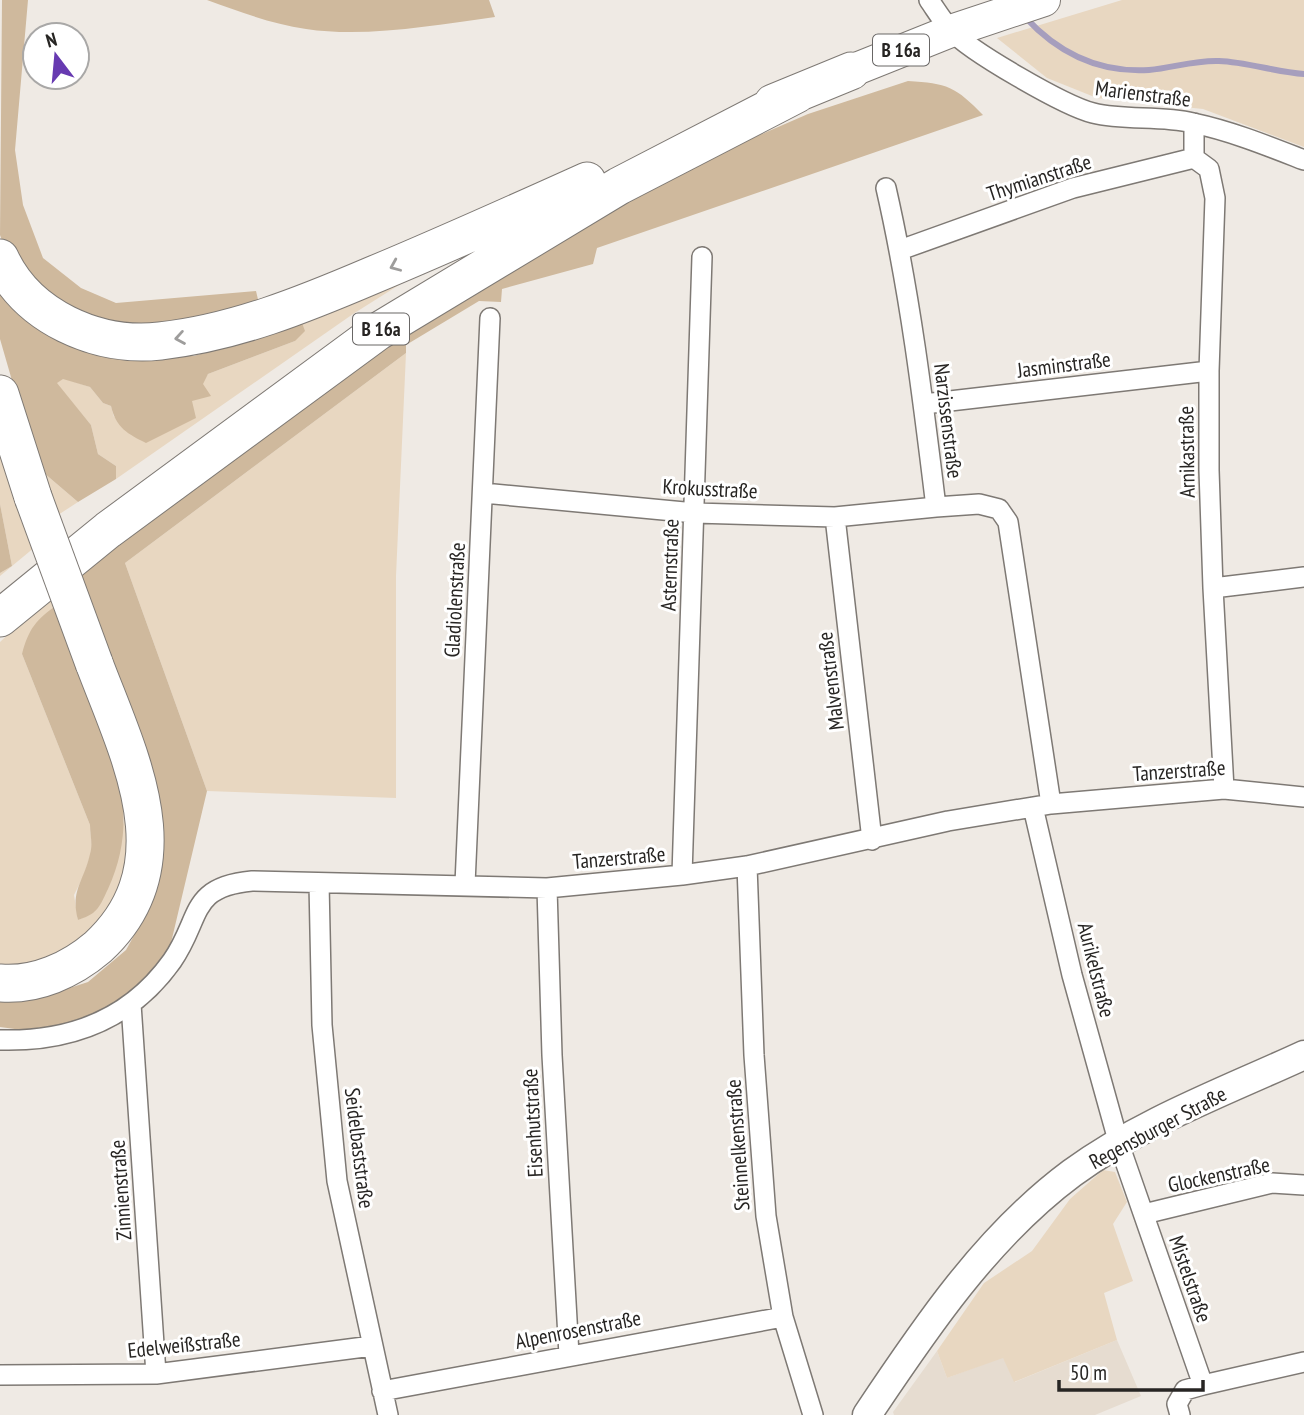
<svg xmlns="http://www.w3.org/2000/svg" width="1304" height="1415" viewBox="0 0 1304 1415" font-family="'PT Sans Narrow',sans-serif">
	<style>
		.built { fill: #e6dcd0 }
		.green { fill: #e8d7c1 }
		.forest { fill: #cfb99d }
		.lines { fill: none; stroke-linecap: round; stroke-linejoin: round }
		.stream { stroke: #a69ebd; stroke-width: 6 }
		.street-casing { stroke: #7e7974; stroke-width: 22 }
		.secondary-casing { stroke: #7e7974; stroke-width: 31 }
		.primary-casing { stroke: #7e7974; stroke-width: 34 }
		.highway-casing { stroke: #7e7974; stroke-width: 39 }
		.street { stroke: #fff; stroke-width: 19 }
		.secondary { stroke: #fff; stroke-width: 28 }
		.primary { stroke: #fff; stroke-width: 32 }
		.highway { stroke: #fff; stroke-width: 37 }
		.highway-bridge-casing { stroke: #7e7974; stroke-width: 39; stroke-linecap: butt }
		.highway-bridge { stroke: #fff; stroke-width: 37 }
		.oneway { stroke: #9e9d9c }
		.labels { text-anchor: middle; stroke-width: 6; stroke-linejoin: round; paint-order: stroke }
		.shield { fill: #fff; stroke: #686665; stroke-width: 2 }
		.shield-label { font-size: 19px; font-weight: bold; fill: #272523 }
		.street-label { font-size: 21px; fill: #272523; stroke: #fff }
	</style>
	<rect width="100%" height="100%" fill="#efeae4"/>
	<path class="built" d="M1117,1340l24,56 -46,19h-201l-1,-3 44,-61 10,27 56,-21 12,25z"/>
	<path class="green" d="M1122,0h182v147l-101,-38 -106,-11 -50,-20 -50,-40z
		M456,249l-103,65 -237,165v-13l-18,-12 -7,-29 -35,-42 7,-5 27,9 13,16 8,3 3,11 77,-16 17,-27 87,-33 6,-18c-47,14 -127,50 -173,26z
		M406,353l-10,223v222l-189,-7 -82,-228z
		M0,445l35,102 -35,29v-3l12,-7 -12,-62z
		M37,467l41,35 -20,13z
		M52,593l5,12 -35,49 68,171 2,25 -8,25 -10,20 4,25 17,-9 30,-93 6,2 -2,53 -25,46 -48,39 -56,11v-327z
		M1103,1170l12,2 12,30 -14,22 20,57 -29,12 13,47 -103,42 -11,-24 -56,20 -10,-27 47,-68 48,-32 38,-52z"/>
	<path class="forest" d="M2,0h26l-13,150 8,55 20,53 38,30 35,15 140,-12 4,17 -64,15 -105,1 -79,-56 -12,-33z
		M207,0h282l6,17c-60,8 -129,21 -189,12 -34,-5 -66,-17 -99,-29z
		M908,81c39,2 48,6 75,34l-386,133 -4,16 -91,25 -1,13 -22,-1 -73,44v8l-281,210 82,228 -37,156 -43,53 -52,23 -53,7 -22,-3v-26l39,-3 49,-16 38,-32 20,-36 16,-51v-46l-13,-47 -70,-197 316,-236 286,-168 127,-55z
		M0,293l44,35 96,27 54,1 108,-33 3,8 -10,10 -87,33 -5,10 8,12 -19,5 4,17 -50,25c-18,-9 -30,-15 -35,-37l-8,-3 -13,-16 -27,-8 -6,4 34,42 7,29 18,12v13l-38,23 -41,-35 -37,-128z
		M0,504l12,62 -12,7z
		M57,605l65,186c4,36 1,65 -14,98 -4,8 -8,19 -15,24 -4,3 -10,5 -15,7 -8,-29 6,-39 12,-66 3,-9 0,-20 0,-29l-68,-171c7,-26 14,-34 35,-49z"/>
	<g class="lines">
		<path class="stream" d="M1025,17c33,36 75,56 124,53 24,-2 45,-10 70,-9 28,1 56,11 85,13"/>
		<defs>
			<path id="street" d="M929,0c7,10 14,22 22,30 18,21 114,76 142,83 32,8 67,2 100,10 38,8 75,23 111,37
				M1194,123v35l15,11 6,29 -6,173v99l4,118 11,201
				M886,188c24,105 37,212 50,319l43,-3 20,5 9,13 43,282
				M900,250l173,-62 121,-30
				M924,404l285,-33
				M483,493l212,20 140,4 101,-10
				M835,517l37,323
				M1213,588l91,-11
				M1033,807l39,168 47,169 84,241 -18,5 -8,14 3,11
				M747,866l7,189 12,161 17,101 30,98
				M682,875l20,-618
				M319,883l3,142 15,156 51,234
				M465,884l25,-566
				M547,888l5,167 17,300
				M131,1004l25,370
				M0,1040c70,2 130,-20 172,-79 30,-43 16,-74 80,-80l295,7 135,-13 65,-9 201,-45 103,-17 173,-15 80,8
				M1144,1214l128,-31 32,2
				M0,1375l156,-1 216,-28
				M1203,1385l101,-23
				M382,1391l401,-74"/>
			<path id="secondary" d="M867,1415c58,-87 120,-179 205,-242 70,-51 154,-82 232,-118"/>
			<path id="primary" d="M851,71l100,-40 93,-31"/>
			<path id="highway" d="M773,103l78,-32
				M0,258c27,59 97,90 160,83 74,-8 145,-37 213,-66 72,-30 143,-62 214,-94
				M0,394l33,103
				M0,618l108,-88 269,-198 242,-146 178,-92
				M0,983c36,3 71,-13 98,-36 89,-82 31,-191 -4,-284"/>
		</defs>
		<use href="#street" class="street-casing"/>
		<use href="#secondary" class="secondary-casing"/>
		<use href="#primary" class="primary-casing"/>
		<use href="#highway" class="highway-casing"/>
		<use href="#street" class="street"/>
		<use href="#secondary" class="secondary"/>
		<use href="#primary" class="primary"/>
		<use href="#highway" class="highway"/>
		<defs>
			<path id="highway-bridge" d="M33,497l61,166"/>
		</defs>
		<use href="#highway-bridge" class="highway-bridge-casing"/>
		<use href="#highway-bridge" class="highway-bridge"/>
	</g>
	<defs><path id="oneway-chevron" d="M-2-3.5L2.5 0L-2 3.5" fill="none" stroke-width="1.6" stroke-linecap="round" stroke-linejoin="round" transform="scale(1.75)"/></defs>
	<g class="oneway">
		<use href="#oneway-chevron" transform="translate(395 266) rotate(157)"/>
		<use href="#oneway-chevron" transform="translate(180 338) rotate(170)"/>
	</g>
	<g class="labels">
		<g class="shield">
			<rect x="873" y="34.5" width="56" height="31" rx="5"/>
			<rect x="353" y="313.5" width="56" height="31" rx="5"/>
		</g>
		<g class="shield-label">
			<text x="901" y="57">B 16a</text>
			<text x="381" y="336">B 16a</text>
		</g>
		<g class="street-label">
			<text transform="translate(1143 94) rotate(7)" y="7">Marienstraße</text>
			<text transform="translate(1039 178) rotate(-18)" y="7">Thymianstraße</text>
			<text transform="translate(1064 365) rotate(-7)" y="7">Jasminstraße</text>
			<text transform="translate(948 421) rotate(83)" y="7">Narzissenstraße</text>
			<text transform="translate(1187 452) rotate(-91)" y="7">Arnikastraße</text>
			<text transform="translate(710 489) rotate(3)" y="7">Krokusstraße</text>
			<text transform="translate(670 565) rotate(-88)" y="7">Asternstraße</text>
			<text transform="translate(455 600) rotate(-87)" y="7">Gladiolenstraße</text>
			<text transform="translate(831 681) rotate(-97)" y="7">Malvenstraße</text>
			<text transform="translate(1179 771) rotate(-4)" y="7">Tanzerstraße</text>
			<text transform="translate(619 858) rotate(-5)" y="7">Tanzerstraße</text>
			<text transform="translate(1096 970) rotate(76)" y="7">Aurikelstraße</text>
			<text transform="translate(533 1123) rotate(-93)" y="7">Eisenhutstraße</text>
			<text transform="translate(1158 1128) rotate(-28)" y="7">Regensburger Straße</text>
			<text transform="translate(738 1145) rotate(-94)" y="7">Steinnelkenstraße</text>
			<text transform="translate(359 1148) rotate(83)" y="7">Seidelbaststraße</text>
			<text transform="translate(1219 1175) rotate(-12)" y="7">Glockenstraße</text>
			<text transform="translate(121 1190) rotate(-94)" y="7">Zinnienstraße</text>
			<text transform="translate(1190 1279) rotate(71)" y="7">Mistelstraße</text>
			<text transform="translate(578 1330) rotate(-11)" y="7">Alpenrosenstraße</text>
			<text transform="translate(184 1345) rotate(-6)" y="7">Edelweißstraße</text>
		</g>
	</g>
	<g transform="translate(56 56) rotate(344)"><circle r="33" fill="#ffffff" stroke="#a9a8a7" stroke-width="2"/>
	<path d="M0-5L12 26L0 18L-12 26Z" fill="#673ab1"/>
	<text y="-10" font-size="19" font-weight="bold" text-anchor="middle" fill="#272523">N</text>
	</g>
	<path d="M1059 1380v10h144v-10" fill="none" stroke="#272523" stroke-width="3.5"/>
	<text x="1070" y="1380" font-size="21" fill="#272523" stroke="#ffffff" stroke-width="5" paint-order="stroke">50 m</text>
</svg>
